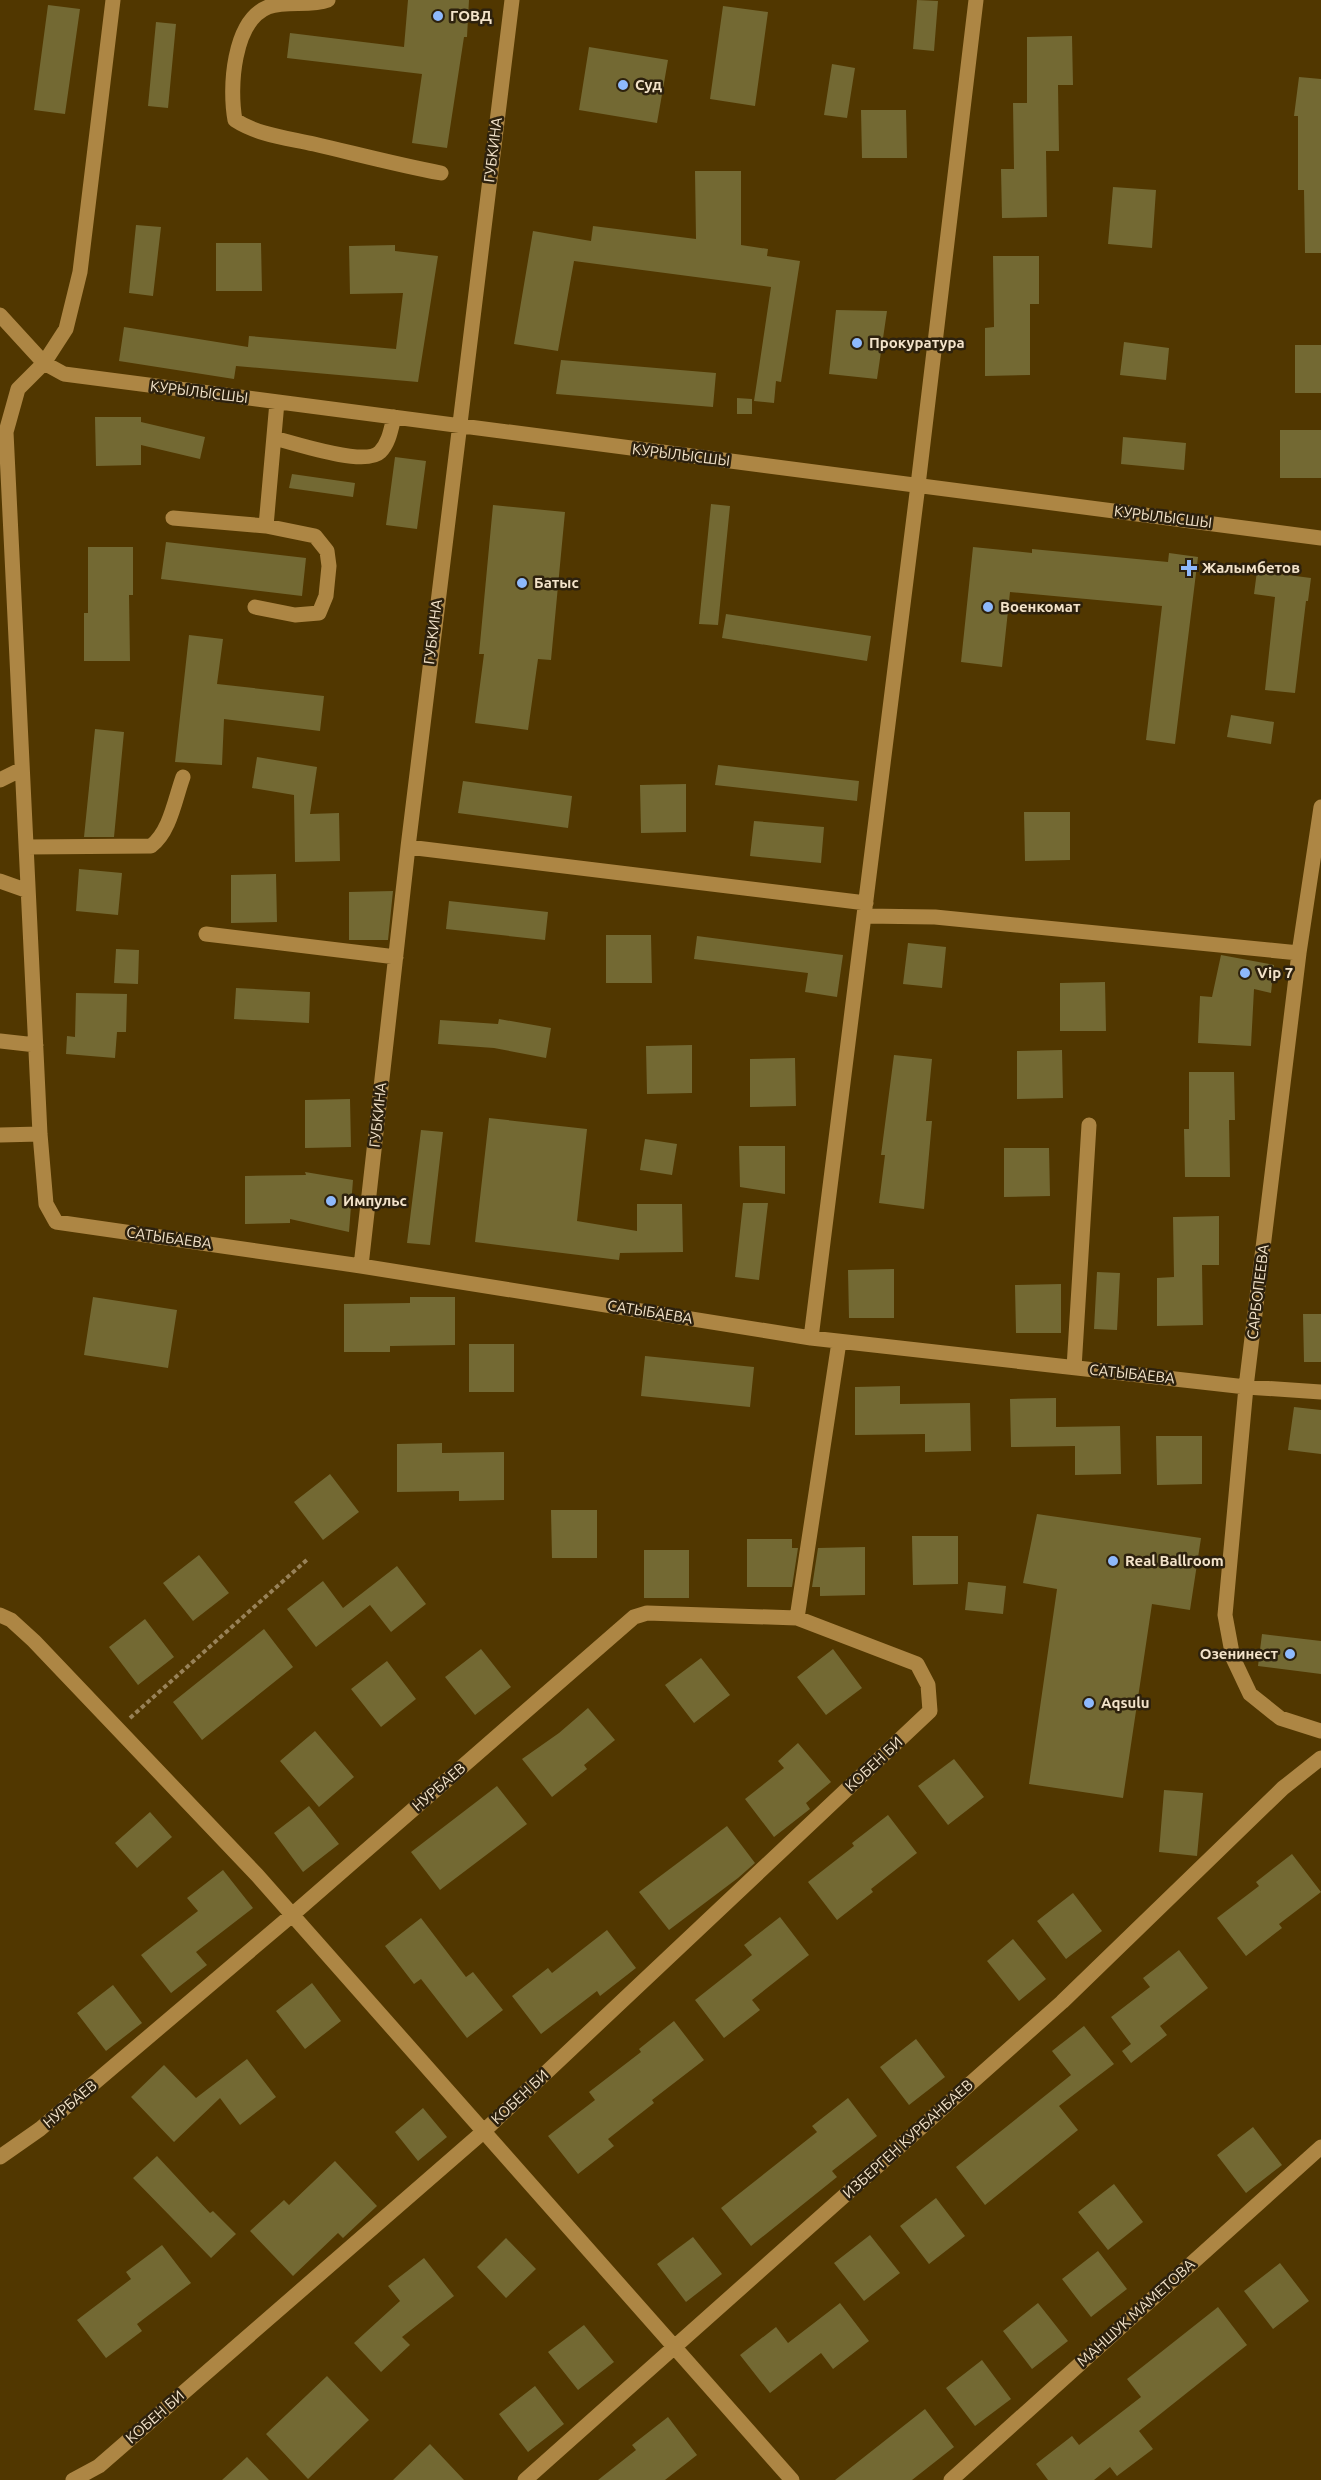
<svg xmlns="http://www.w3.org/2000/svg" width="1321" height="2480" viewBox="0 0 1321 2480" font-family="Ubuntu,sans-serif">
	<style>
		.building { fill: #736933 }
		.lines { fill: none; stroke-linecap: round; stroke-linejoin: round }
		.path { stroke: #988258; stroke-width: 4; stroke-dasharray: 4.5 3; stroke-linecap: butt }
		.minor { stroke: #ad8644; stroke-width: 15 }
		.poi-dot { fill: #8eb9fc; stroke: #2d210d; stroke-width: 2 }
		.labels { text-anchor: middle; stroke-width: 5; stroke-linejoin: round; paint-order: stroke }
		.poi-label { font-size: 15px; font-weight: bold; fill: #f3e3ca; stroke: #2d210d; text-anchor: start }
		.street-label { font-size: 15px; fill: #f3e3ca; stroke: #2d210d }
	</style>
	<rect width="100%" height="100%" fill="#513700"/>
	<path class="building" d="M408,0h61l-2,37h-3l-17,111 -35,-5 10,-69 -135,-16 3,-25 114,14z
		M917,0l21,1 -4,50 -21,-2z
		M48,5l32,4 -15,105 -31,-4z
		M723,6l45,6 -13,94 -45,-7z
		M156,22l20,2 -8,84 -20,-2z
		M1072,36l1,49h-15l1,66h-13l1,66 -45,1 -1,-49h13l-1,-66h14v-66z
		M589,47l79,13 -11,63 -78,-13z
		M832,64l23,4 -8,50 -23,-3z
		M1299,77l22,2v174h-16l-1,-63h-6v-74h-4z
		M861,110h45l1,48h-45z
		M695,171h46v74l27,4 -1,7 33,5 -19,121 -5,-1 -2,22 -20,-2 17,-114 -197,-26 -16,90 -44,-7 19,-113 58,10 2,-15 103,13z
		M1113,187l43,3 -4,58 -44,-4z
		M136,225l25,2 -8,69 -24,-3z
		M216,243h45l1,48h-46z
		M395,245v6l43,5 -20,126 -182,-16 -2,13 -115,-18 5,-34 124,20 1,-11 147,13 7,-56 -53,1 -1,-48z
		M993,256h46v48h-9v71l-45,1v-48l9,-1z
		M836,310l51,1 -10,68 -48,-5z
		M1124,342l45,6 -3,32 -46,-5z
		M1295,345h26v48h-26z
		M561,360l155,13 -3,34 -157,-13z
		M737,398l15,1v15h-15z
		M95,417h46v5l64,15 -5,22 -59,-14v20l-45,1z
		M1280,430h41v48h-41z
		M1123,437l63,6 -2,27 -63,-6z
		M395,457l31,4 -9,68 -31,-4z
		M292,474l63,9 -2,14 -64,-9z
		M711,504l19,2 -12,119 -19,-1z
		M493,505l72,7 -14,148 -13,-1 -10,71 -53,-7 9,-69h-5z
		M166,542l140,16 -4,38 -141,-17z
		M88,547h45v48h-4l1,66h-46v-48h4z
		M973,547l59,6v-4l136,13 1,-9 29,4 -23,187 -29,-4 16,-134 -152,-14 -8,75 -41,-5z
		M1257,571l54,7 -3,23h-2l-11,92 -30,-3 10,-93 -21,-3z
		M726,614l145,22 -4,25 -145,-23z
		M189,635l34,4 -6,45 107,12 -4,35 -96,-12 -2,46 -47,-3z
		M1231,715l43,7 -3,22 -44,-7z
		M95,729l29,3 -10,105h-30z
		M257,757l60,10 -7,47 29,-1 1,48 -45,1 -1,-67 -42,-7z
		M718,765l141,16 -2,20 -142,-16z
		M463,781l109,15 -4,32 -110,-15z
		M686,784v48l-45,1 -1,-48z
		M1024,812h46v48l-45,1z
		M754,821l70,6 -3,36 -71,-7z
		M79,869l43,4 -4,42 -42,-4z
		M276,874l1,48 -46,1v-48z
		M393,891l-5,49h-39v-48z
		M449,901l99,11 -3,28 -99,-11z
		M606,935h45l1,48h-46z
		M697,936l146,19 -6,42 -32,-5 3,-19 -114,-14z
		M908,943l38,4 -4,41 -39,-4z
		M116,949l23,1 -1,34 -24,-1z
		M1221,955l53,10 -3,28 -17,-4 -3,57 -53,-3 2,-47 12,1z
		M1105,982l1,49h-46v-48z
		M236,988l74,4 -1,31 -75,-4z
		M76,993l51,1 -1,38h-9l-2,26 -49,-4 1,-18 8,1z
		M499,1019l52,9 -5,30 -52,-10 -56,-4 2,-24 58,4z
		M692,1045v48l-45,1 -1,-48z
		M1062,1050l1,48 -46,1v-48z
		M894,1055l38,4 -6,62h6l-8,88 -45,-6 6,-48h-4z
		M795,1058l1,48 -46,1v-48z
		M1189,1072h45l1,48h-6l1,57h-45l-1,-48h5z
		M350,1099l1,48 -46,1v-48z
		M489,1118l98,11 -10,92 60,10v-27h45l1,48 -63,1 -1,7 -144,-18z
		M421,1130l22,2 -13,113 -23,-2z
		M645,1139l32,5 -5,31 -32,-5z
		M739,1146h46v48l-45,-7z
		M1004,1148h45l1,48 -46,1z
		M305,1172l48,8 -4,52 -59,-13v4l-45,1v-48l61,-1z
		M743,1203h25l-9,77 -24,-3z
		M1219,1216v49h-17l1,60 -46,1v-48l17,-1 -1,-60z
		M894,1269v49h-45l-1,-48z
		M1097,1272l23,1 -3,57 -23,-1z
		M1061,1284v49h-45l-1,-48z
		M93,1297l84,13 -9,58 -84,-13z
		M410,1297h45v48l-65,1v6h-46v-48l66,-1z
		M1303,1314h18v48h-17z
		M469,1344h45v48h-45z
		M645,1356l109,11 -4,40 -109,-11z
		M900,1386v18l70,-1 1,48 -46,1v-18l-70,1v-48z
		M1056,1398v29l64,-1 1,48 -46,1v-29l-64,1 -1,-48z
		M1294,1407l27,3v44l-33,-4z
		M1156,1436h46v48l-45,1z
		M442,1443v10l62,-1v48l-45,1v-10l-62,1v-48z
		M330,1474l29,38 -36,28 -29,-38z
		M551,1510h46v48h-45z
		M1037,1514l164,24 -11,72 -38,-6 -29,194 -94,-14 28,-195 -34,-6z
		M912,1536h46v48l-45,1z
		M747,1539h45v9h6l-6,39h-45z
		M865,1547v48l-45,1v-9h-8l6,-39z
		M644,1550h45v48h-45z
		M199,1555l30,38 -36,28 -30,-38z
		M397,1566l29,38 -35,28 -21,-27 -54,42 -29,-38 36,-28 20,27z
		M968,1582l38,4 -3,28 -38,-4z
		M145,1619l29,38 -36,28 -29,-38z
		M264,1629l29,38 -91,73 -29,-38z
		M1262,1634l59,7v33l-63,-8z
		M481,1649l30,38 -36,28 -30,-38z
		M833,1649l29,39 -36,27 -29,-38z
		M701,1658l29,37 -36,28 -29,-38z
		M387,1661l29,38 -35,28 -30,-38z
		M588,1708l27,32 -31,25 3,4 -35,28 -30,-38 37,-26z
		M315,1731l39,46 -35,30 -39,-46z
		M798,1743l33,39 -25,21 4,6 -36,28 -29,-38 39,-31 -6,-7z
		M954,1759l30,38 -36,28 -30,-39z
		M497,1786l30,38 -87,66 -29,-38z
		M1164,1790l39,3 -6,63 -38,-4z
		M309,1806l30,38 -36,28 -29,-39z
		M150,1812l22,25 -35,31 -22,-25z
		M888,1815l29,38 -46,36 2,3 -36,28 -29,-38 46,-36 -2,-3z
		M727,1826l28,37 -17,15 -69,52 -30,-38z
		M1292,1854l29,38 -42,32 3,4 -36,28 -29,-38 42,-32 -3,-4z
		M223,1870l30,38 -57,44 11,13 -36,28 -30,-38 57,-44 -11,-13z
		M1073,1893l29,38 -36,28 -29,-38z
		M780,1917l29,38 -57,45 8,10 -36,28 -29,-38 57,-45 -8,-10z
		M421,1918l45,59 7,-5 30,38 -36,28 -46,-59 -7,5 -29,-38z
		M607,1930l29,38 -36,28 -3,-5 -56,43 -29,-38 36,-28 4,5z
		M1013,1939l33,40 -27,22 -32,-40z
		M1179,1950l29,38 -48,38 7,9 -36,28 -9,-12 9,-7 -20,-27 39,-30 -7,-9z
		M312,1983l29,38 -36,28 -29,-38z
		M113,1985l29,38 -36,28 -29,-38z
		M674,2021l30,39 -52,40 2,3 -46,36 6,7 -36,28 -30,-38 47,-36 -6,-8 52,-40 -2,-3z
		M1084,2026l30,38 -55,42 19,24 -93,75 -29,-38 115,-92 -19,-24z
		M916,2039l29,38 -36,28 -29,-38z
		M247,2059l29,38 -36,28 -20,-27 -46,44 -43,-45 33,-32 32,33z
		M848,2098l29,38 -45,35 5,6 -86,69 -30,-38 96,-76 -5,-6z
		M423,2108l24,29 -29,24 -23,-29z
		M1253,2127l29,38 -36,28 -29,-38z
		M157,2156l53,57 3,-2 23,23 -25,24 -78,-80z
		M335,2161l42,45 -34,32 -5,-5 -45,43 -43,-45 34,-31 5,5z
		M1114,2184l29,38 -35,28 -30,-38z
		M936,2198l29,38 -36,28 -29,-38z
		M870,2235l30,38 -36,28 -30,-38z
		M693,2237l29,37 -36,28 -29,-38z
		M506,2238l30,31 -30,29 -29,-31z
		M162,2245l29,38 -54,41 5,7 -36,27 -29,-38 54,-41 -5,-7z
		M1098,2251l29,38 -36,28 -29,-38z
		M424,2258l30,38 -52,41 8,8 -29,27 -27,-29 46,-42 -12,-15z
		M1280,2263l29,38 -36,28 -29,-38z
		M840,2303l29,38 -36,28 -12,-16 -51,40 -30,-38 36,-28 12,16z
		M1038,2303l30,38 -36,28 -29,-38z
		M1218,2307l29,38 -108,86 14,18 -36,27 -7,-9 -16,13h-46l-12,-16 36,-28 7,9 62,-48 -14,-18z
		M584,2325l30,37 -36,28 -30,-38z
		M982,2360l29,39 -36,27 -29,-38z
		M327,2376l42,44 -61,59 -42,-45z
		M535,2386l29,38 -36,28 -29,-38z
		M925,2409l29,38 -42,33h-77z
		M668,2417l29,38 -32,25h-67l38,-30 -4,-5z
		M430,2444l34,36h-71z
		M247,2457l22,23h-47z"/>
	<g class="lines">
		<path class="path" d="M130,1718l179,-160"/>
		<path class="minor" d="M113,0l-33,272 -14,57 -22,34 -26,26 -12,43 34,702 6,70 10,18 305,44 450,72 435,49 75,5
			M328,0c-18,7 -41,0 -60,7 -35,14 -39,81 -33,113 23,15 53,18 79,24 43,10 84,21 127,29
			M0,315l44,48 20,11 1257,164
			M274,438c20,5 91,29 106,14 9,-9 11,-23 14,-35
			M173,518l93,8 49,10 12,15 2,15 -3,30 -7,17 -24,2 -40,-8
			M266,526l11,-124
			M0,780l22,-11
			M1321,807l-22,146 -53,434 -21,228 8,43 17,36 30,24 41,13
			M26,847l125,-1c19,-14 24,-47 32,-69
			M408,847l458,56
			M0,881l28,10
			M865,916l70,1 364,36
			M206,934l190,23
			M0,1041l36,4
			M0,1135l40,-1
			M361,1266l47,-419 104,-847
			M811,1338l107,-853 58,-485
			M1074,1368l15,-243
			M0,1615l11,5 23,21 223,234 535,605
			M797,1618l42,-276
			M0,2157l40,-28 252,-214 342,-298 13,-4 150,5 120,46 11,21 2,26 -447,421 -384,334 -26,14
			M525,2480l537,-478 221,-214 38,-30
			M951,2480l370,-333"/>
	</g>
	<g class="poi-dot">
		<circle cx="438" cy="16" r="6"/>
		<circle cx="623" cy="85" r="6"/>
		<circle cx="857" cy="343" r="6"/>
		<path d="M1186 559h6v6h6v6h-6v6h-6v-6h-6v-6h6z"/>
		<circle cx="522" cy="583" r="6"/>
		<circle cx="988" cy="607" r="6"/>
		<circle cx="1245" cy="973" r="6"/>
		<circle cx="331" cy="1201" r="6"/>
		<circle cx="1113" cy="1561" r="6"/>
		<circle cx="1290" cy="1654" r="6"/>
		<circle cx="1089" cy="1703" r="6"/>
	</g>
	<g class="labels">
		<g class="poi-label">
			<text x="450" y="21">ГОВД</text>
			<text x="635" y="90">Суд</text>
			<text x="869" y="348">Прокуратура</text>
			<text x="1202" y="573">Жалымбетов</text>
			<text x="534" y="588">Батыс</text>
			<text x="1000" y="612">Военкомат</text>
			<text x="1257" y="978">Vip 7</text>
			<text x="343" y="1206">Импульс</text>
			<text x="1125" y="1566">Real Ballroom</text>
			<text x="1278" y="1659" text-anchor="end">Озенинест</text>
			<text x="1101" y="1708">Aqsulu</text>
		</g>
		<g class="street-label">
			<text transform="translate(493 150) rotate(-83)" y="5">ГУБКИНА</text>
			<text transform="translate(199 392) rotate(7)" y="5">КУРЫЛЫСШЫ</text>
			<text transform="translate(681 455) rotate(7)" y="5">КУРЫЛЫСШЫ</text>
			<text transform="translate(1163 517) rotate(7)" y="5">КУРЫЛЫСШЫ</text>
			<text transform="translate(433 632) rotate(-83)" y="5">ГУБКИНА</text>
			<text transform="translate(378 1115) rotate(-84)" y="5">ГУБКИНА</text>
			<text transform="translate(169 1238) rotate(8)" y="5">САТЫБАЕВА</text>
			<text transform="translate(1258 1292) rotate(-83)" y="5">САРБОПЕЕВА</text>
			<text transform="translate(650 1312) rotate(9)" y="5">САТЫБАЕВА</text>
			<text transform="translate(1132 1374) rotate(6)" y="5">САТЫБАЕВА</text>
			<text transform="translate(874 1764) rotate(-43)" y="5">КОБЕН БИ</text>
			<text transform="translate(439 1787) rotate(-41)" y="5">НУРБАЕВ</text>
			<text transform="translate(520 2097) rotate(-43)" y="5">КОБЕН БИ</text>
			<text transform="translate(70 2104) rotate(-40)" y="5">НУРБАЕВ</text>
			<text transform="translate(908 2139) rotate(-42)" y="5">ИЗБЕРГЕН КУРБАНБАЕВ</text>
			<text transform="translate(1136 2313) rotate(-42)" y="5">МАНШУК МАМЕТОВА</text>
			<text transform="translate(155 2417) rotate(-41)" y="5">КОБЕН БИ</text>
		</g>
	</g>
</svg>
